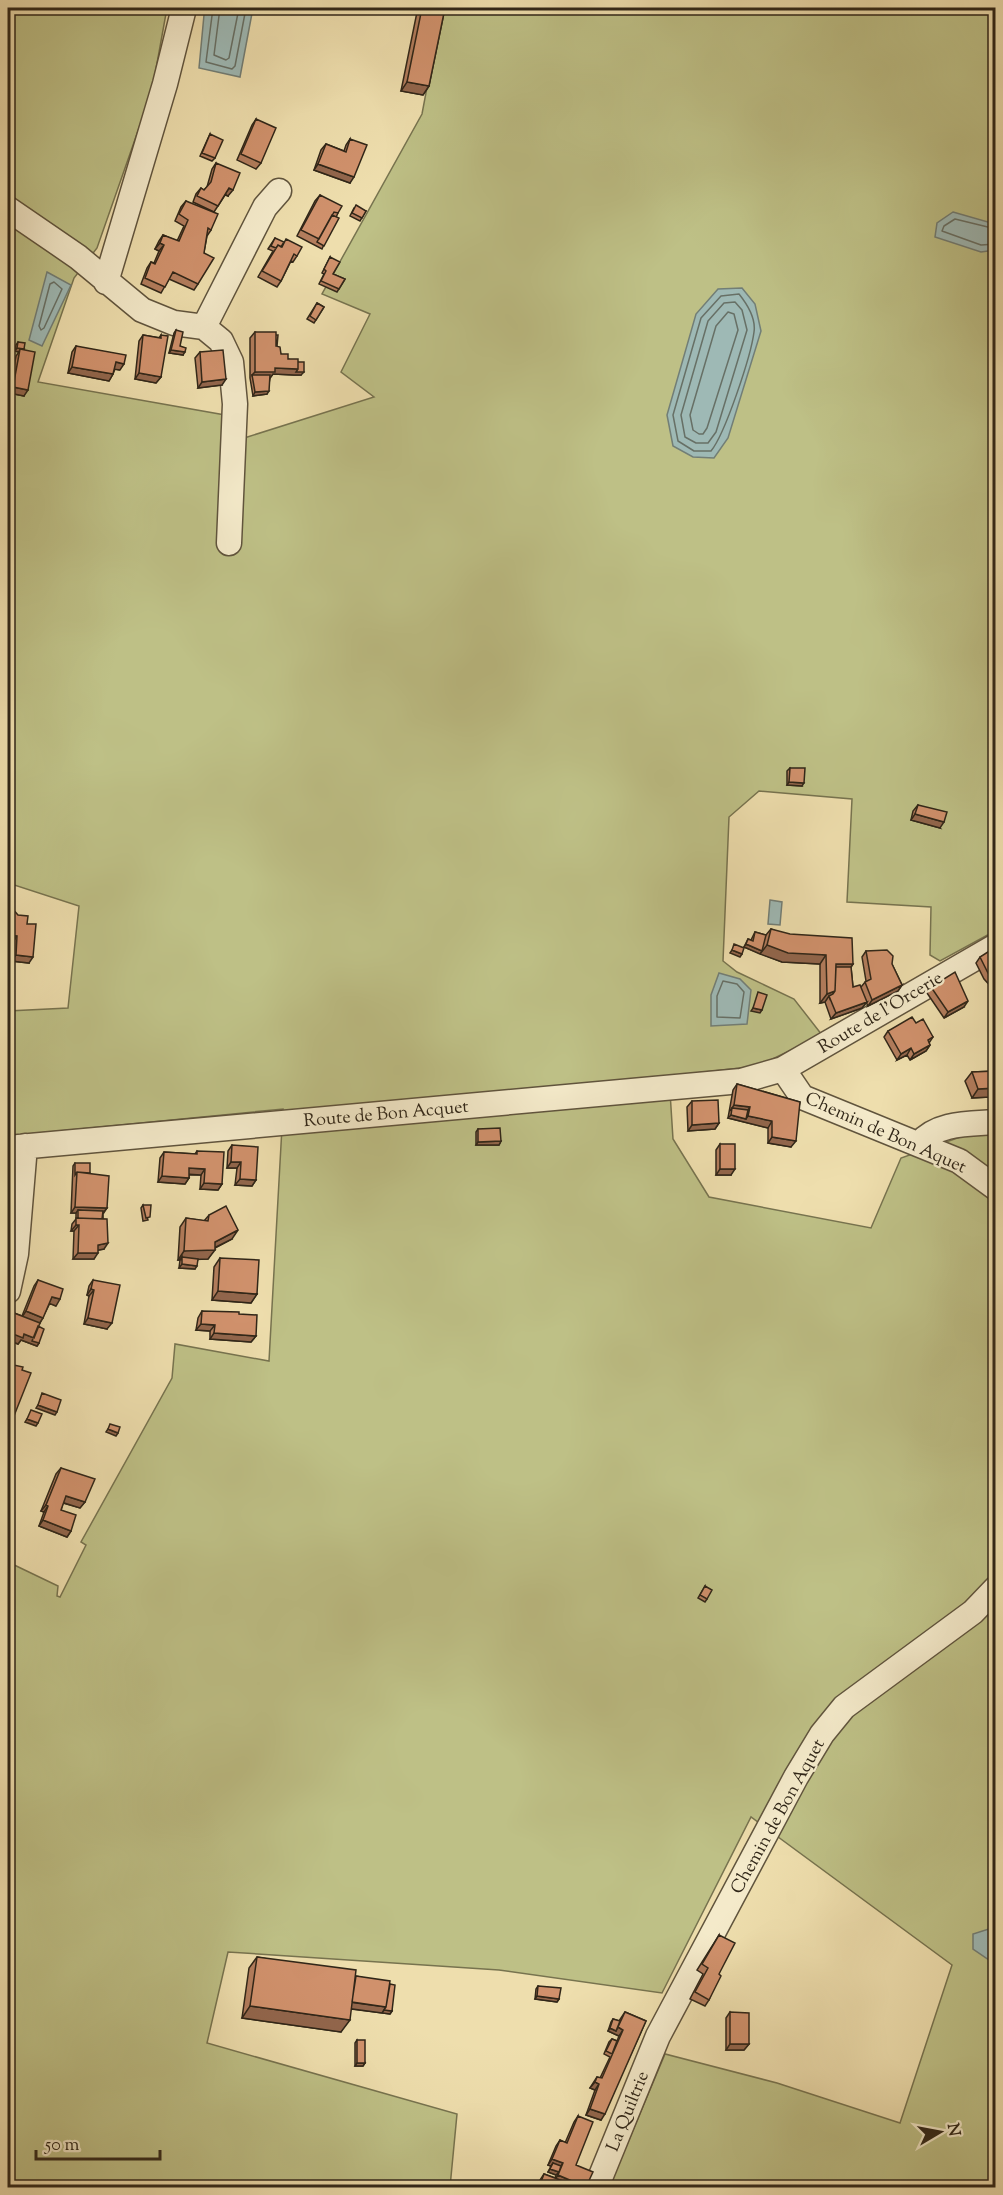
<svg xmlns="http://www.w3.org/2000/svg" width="1003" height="2195" viewBox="0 0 1003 2195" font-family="'Sorts Mill Goudy',serif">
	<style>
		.green { fill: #bec086; stroke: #77734f; stroke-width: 1.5 }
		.water { fill: #9eb9b5; stroke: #727e76; stroke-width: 1.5 }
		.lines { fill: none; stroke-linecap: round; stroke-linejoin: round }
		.shore { stroke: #677066; stroke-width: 1.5 }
		.minor-casing { stroke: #60543d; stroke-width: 27 }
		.minor { stroke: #f4eaca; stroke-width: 24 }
		.wall { fill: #b37d5d; stroke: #302618; stroke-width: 1.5 }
		.shaded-wall { fill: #92664c; stroke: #302618; stroke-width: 1.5 }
		.building { fill: #d0916c; stroke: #302618; stroke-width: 1.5 }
		.labels { text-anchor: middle; stroke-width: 4.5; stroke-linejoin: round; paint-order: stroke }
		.street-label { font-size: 18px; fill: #302618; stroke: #f4eaca }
	</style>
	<rect width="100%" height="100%" fill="#eedead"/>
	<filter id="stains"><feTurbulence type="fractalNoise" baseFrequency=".00333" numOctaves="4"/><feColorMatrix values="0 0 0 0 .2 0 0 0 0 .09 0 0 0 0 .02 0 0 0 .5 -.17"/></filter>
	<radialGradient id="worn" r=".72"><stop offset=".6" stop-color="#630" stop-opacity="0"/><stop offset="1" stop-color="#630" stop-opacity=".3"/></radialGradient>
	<path class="green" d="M8,8h159l-15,83 -55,157 -23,30 -36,104 187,33 16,24 133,-42 -33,-25 29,-58 -48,-20 100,-180 20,-106h553v923l-55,30 -10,-6 1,-48 -84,-5 5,-103 -93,-8 -30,26 -6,144 14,11 57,27 28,36 -64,31 -89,10 4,63 36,58 162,31 30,-70 62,-22 32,-2v1053h-386l56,-133 112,29 123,40 52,-158 -201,-148 -89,176 -163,-23 -271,-18 -21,91 250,71 -7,73h-442v-625l50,24 -1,10 3,1 26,-52 -5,-3 91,-164 3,-34 94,17 14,-252 -275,27v-125l60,-3 11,-102 -71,-23z"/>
	<path class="water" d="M208,8h45l-13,69 -41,-9 5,-53z
		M953,212l42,12v26l-14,2 -46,-15 2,-14z
		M47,272l24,13 -29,61 -13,-6z
		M742,288l13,16 6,27 -33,107 -14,20 -21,-1 -20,-11 -6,-31 29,-101 22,-25z
		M770,900l12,2 -2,23 -12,-1z
		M719,973l21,6 11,11 -4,34 -36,2v-31z
		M995,1927h1l-1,37 -22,-15v-15z"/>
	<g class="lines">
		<path class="shore" d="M213,8l-7,54 26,7 3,-3 11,-58
			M220,8l-6,47 12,5 3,-2 10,-50
			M996,229l-41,-10 -11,7 -2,5 39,14 15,-1
			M54,282l8,7 -18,39 -3,2 -2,-4 11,-42z
			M739,294c8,10 17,25 15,38 -3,24 -29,102 -43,119h-17l-16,-10 -5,-26 28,-97 20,-22z
			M735,302l7,8 5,20 -31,102 -8,11h-12l-11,-6 -4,-22 27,-94 16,-18z
			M728,312l6,2 4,16 -31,98 -4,6h-4l-6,-4 -3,-15 26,-89z
			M723,981l14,3 7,8 -4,26 -23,-1v-21z"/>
		<defs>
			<path id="minor" d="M8,209l70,48 64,53 32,13 30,4 17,14 10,21 4,42 -6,139
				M106,282l59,-198 19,-76
				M204,327l61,-120 14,-16
				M783,1069l19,28 157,64 37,27
				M919,1144c18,-22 50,-20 77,-22
				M8,1148l733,-67 42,-12 213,-123
				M8,1291l8,-37 9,-108
				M596,2188l62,-152 138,-259 26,-43 22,-27 129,-95 23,-24"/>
		</defs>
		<use href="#minor" class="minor-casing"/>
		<use href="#minor" class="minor"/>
	</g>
	<path class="wall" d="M420,8h25l-16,78 -6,9 -22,-4 16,-79z
		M256,119l5,44 -5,6 -19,-9 15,-35z
		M210,134l5,24 -3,3 -12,-5z
		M350,139v44l-36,-13 7,-20 5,-6 18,7 2,-6z
		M216,163l12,33 -3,-1 -11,17 -21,-10 3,-8 5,-6 3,2 3,-3 5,-18z
		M320,195l18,18 -16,36 -25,-13 18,-35z
		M186,201l25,29 -4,6 -9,48 -4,6 -25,-11 -8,14 -20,-9 6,-16 4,-6 3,1 5,-12 -4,-2 4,-8 4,-6 14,6 7,-15 -9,-5 6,-14z
		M354,208l12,3 -6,10 -10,-5z
		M275,238l22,18 -4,6 -2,-1 -10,20 -4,6 -19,-10 15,-26 -5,-2z
		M330,257l3,17 12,5 -8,13 -18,-8 5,-10 -2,-1z
		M317,303l7,4 -10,16 -7,-4z
		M176,330l4,16 3,9 -14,-2 5,-20z
		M255,332l22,14 4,8 7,5 10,3 3,13h-7l-21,-1 -3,4 -3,16 -14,2 -3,-18v-40z
		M143,335l16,3 2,-3v42l-5,6 -21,-4 4,-38z
		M18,342l6,7v47l-15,-3 7,-37 3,-4 -4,-1 1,-6z
		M76,346l44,24 -5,-1 -2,5 -4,7 -41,-8 4,-21z
		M200,352l22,33 -24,3 -3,-30z
		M790,768l12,18 -15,-1v-14z
		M918,805l22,23 -29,-8 2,-9z
		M8,911l21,52 -18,-2 2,-19h-5z
		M771,929l82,35 -2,3 2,20h8l5,-6 -4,-24 4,-6 26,13 10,21 -4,6 -30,15 -2,-4 -4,6 -31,11 -6,-17 -5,1v-39l-38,-2 -38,-15 4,-8 3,1 4,-8 11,3z
		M996,950v42l-12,-13 -8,-16 4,-6z
		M931,987l33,20 -20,11 -17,-25z
		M916,1023l17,14 -4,6 1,2 -4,6 -16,9 -3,-5 -10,5 -13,-23 4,-6z
		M996,1071v40h-1l-5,-14 -18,1 -7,-17 7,-9z
		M737,1084l63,18 -9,45 -23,-4v-15l-40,-10 5,-28z
		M692,1101l27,22 -4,6 -27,2 -1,-24z
		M478,1129l23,12 -2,4h-23v-13z
		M720,1144l11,31h-15v-25z
		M232,1145l24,35 -4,6 -17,-1 2,-17h-10l1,-17z
		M197,1151l25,33 -4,6 -18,-1 1,-14h-12v3l-4,6 -27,-2 2,-24 4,-6 31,2z
		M75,1163l15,10 17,35 -4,6 1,35 -6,1 -4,9h-21l1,-28h-3l1,-7 4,-5v-6h-5l2,-47z
		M143,1205l5,15 -5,1 -2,-13z
		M209,1215l23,24 -17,9 -7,11h-10l-3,10 -16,-1 1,-8h-2l2,-33 6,-9 18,3z
		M220,1258l37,36 -6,9 -39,-3 2,-33z
		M38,1280l18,26 -6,-3 -10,20 -2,3 1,17 -2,3 -16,-6 -3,4 -10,-4v-15l2,-6 4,-6 8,3 12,-30z
		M93,1280l14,49 -23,-5 5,-28 -2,-1 2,-9z
		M202,1311l54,25 -5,6 -41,-3v-8l-14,-1 2,-12z
		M61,1468l24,34 -5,6 -17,-5 -2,7 10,21 -4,6 -28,-11 5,-14 -3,-1 15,-37z
		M705,1586l2,13 -2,3 -7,-4z
		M719,1935v39l-10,26 -4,6 -15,-7 13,-25 -6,-4z
		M257,1957l99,19 34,8 2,27 -2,3 -39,-5 -10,23 -99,-14 7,-50z
		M538,1986l21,13 -2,3 -22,-3 1,-10z
		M625,2012l21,9 -45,99 -15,-5 9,-25 -5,-2 7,-11 3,1 10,-21 -6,-3 5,-12 3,-3 5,2 2,-5 -11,-5 3,-9 2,-3 6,2z
		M730,2012l19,32 -5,6h-18v-32z
		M357,2040l8,23 -2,3h-8v-23z
		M578,2116l-2,49 10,22h-52l1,-1 3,1 2,-7 4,-6 11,4 1,-3 -8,-3 3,-6 -3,-1 8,-19 4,-6 5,3 9,-21z"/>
	<path class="shaded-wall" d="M407,82l22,4 -6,9 -22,-4z
		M318,164l36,13 -4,6 -36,-13z
		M229,188l4,2 -5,6 -3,-2z
		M160,243l4,2 -5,6 -4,-2z
		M17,348l7,1 -3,3 -1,-3 -1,3 -4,-1z
		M171,350l14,2 -2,3 -14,-2z
		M116,362l8,2 -4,6 -8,-1z
		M72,367l41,7 -4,7 -41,-8z
		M275,368l23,1 6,3 -3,3h-7l-21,-1 -3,4h-17l-1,-3 3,-3z
		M139,373l22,4 -5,6 -21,-4z
		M226,379l-4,6 -24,3 4,-6z
		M13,387l15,3 -4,6 -15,-3z
		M269,391l-2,3 -14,2 2,-4z
		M789,782l15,1 -2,3 -15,-1z
		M915,814l29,8 -4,6 -29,-8z
		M8,935l9,1 -4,6h-5z
		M746,944l16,7 -2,3 -16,-7z
		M767,945l59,10 -6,9 -38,-2 -22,-8z
		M732,950l10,4 -2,3 -10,-4z
		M16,955l17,2 -4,6 -18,-2z
		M836,964h17l-6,9 -13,-6z
		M902,985l-4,6 -30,15 4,-6z
		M835,991l-5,8 -1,-3 -4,6 -5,1 7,-9z
		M968,1001l-4,6 -20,11 4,-6z
		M867,1002l-5,6 -31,11 5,-6z
		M753,1008l9,2 -2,3 -9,-2z
		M930,1045l-4,6 -16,9 4,-6z
		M911,1048l-4,7 -10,5 4,-6z
		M996,1088l-6,9 -18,1 6,-9z
		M734,1105l16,2 -4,6 -14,-5 -2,3z
		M731,1115l15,4 2,-3 24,5 -4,7 -40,-10z
		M719,1123l-4,6 -27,2 4,-6z
		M772,1137l24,4 -5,6 -23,-4z
		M501,1141l-2,4h-23l2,-3z
		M231,1162h10l-4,6h-10z
		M189,1168l16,1 -4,6 -16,-1z
		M720,1169h15l-4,6h-15z
		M162,1176l27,2 -4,6 -27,-2z
		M240,1179l16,1 -4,6 -17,-1z
		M204,1183l18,1 -4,6 -18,-1z
		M75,1207l32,1 -5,6 -24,-4 -2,3h-5z
		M76,1225h3l-5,6h-3z
		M238,1230l-6,9 -22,11h5l-7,9 -26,1v-3l-2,3h-2l6,-9 31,-9z
		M108,1243l-4,6 -10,2 4,-6z
		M78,1253h20l-4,6h-21z
		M182,1264l15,2 -2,3 -16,-1z
		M91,1289l3,1 -5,6 -2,-1z
		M218,1291l39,3 -6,9 -39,-3z
		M52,1297l8,2 -4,7 -8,-3z
		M26,1311l17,7 -4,6 -17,-7z
		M88,1318l24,5 -5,6 -23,-5z
		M201,1324l14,1 -5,6 -14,-1z
		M8,1332l16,2 10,4 5,5 -2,3 -16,-6 -3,4 -10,-4z
		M214,1333l42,3 -5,6 -41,-3z
		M38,1405l19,7 -2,3 -19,-7z
		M27,1419l11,4 -2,3 -11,-4z
		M108,1429l10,4 -2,3 -10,-4z
		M66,1496l19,6 -5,6 -19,-6z
		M46,1505l2,1 -4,6 -3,-1z
		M43,1520l28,11 -4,6 -28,-11z
		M537,1996l22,3 -2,3 -22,-3z
		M349,2002l37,5 -4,6 -37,-5z
		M250,2006l100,14 -9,12 -99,-14z
		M384,2010l8,1 -2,3 -8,-1z
		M618,2027l5,3 -4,6 -11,-5 2,-3 6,3z
		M730,2044h19l-5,6h-18z
		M357,2063h8l-2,3h-8z
		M595,2082l4,2 -4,6 -5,-2z
		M590,2109l15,5 -4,6 -15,-5z
		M552,2159l11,4 -4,6 -6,-6 -2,3 -3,-1z
		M550,2169l9,3 -3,3 -8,-3z
		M558,2175l14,6 -4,6 -14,-6z"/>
	<path class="building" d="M422,8h23l-16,78 -22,-4z
		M256,119l20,9 -15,35 -20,-9z
		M210,134l13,6 -8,18 -13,-5z
		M350,139l17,6 -13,32 -36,-13 8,-20 20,8z
		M216,163l24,10 -7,17 -4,-2 -11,18 -21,-10 4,-8 3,2 7,-8z
		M320,195l22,11 -4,7 -4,-1 -15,27 -18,-9z
		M186,201l32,13 -7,16 -3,-2 -4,25 10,5 -16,26 -25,-12 -8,15 -20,-9 6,-16 4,2 9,-19 -4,-2 3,-8 16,6 9,-21 -9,-6z
		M356,205l10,6 -4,7 -10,-5z
		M332,215l7,3 -15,28 -7,-4z
		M275,238l9,4 -3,5 -3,-2 -2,3 -5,-2z
		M286,239l16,8 -5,9 -3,-2 -13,27 -19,-10 16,-26 4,2z
		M330,257l10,5 -7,12 12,5 -6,10 -18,-8 5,-10 -2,-2z
		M317,303l7,4 -8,13 -6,-4z
		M176,330l7,2 -3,14 6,2 -1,4 -14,-2z
		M255,332h21v14l4,1 1,7h7v5h10v10l-23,-1v4h-20z
		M143,335l18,3v-3l7,1 -7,41 -22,-4z
		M276,335h2l-1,11h-1z
		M18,342l7,1 -1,6 -7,-1z
		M76,346l50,9 -2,9 -8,-2 -3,12 -41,-7z
		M20,349l15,3 -7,38 -15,-3z
		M223,350l3,29 -24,3 -2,-30z
		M298,362h6v10h-8l2,-3z
		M252,375h18l-1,16 -14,1z
		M790,768h15l-1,15 -15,-1z
		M918,805l29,7 -3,10 -29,-8z
		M11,907l7,8 10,1 -1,8h9l-3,33 -17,-2 1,-19 -9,-1v-24z
		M771,929l19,5 62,4 1,26h-17l-1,27 -8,3 -1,-39 -38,-2 -21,-8z
		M755,932l11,3 -4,16 -16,-7 2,-5 5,2z
		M734,944l10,4 -2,6 -10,-4z
		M994,948l2,2v31l-8,-8 -8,-16z
		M887,950l6,6 -1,8 10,21 -30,15 -7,-18 6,-3 -5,-28z
		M836,967h15l2,20 7,-2 7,17 -31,11 -7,-17 4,-2 2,-3z
		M955,972l13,29 -20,11 -17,-25z
		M758,992l9,3 -5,15 -9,-2z
		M912,1017l4,6 7,-4 10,18 -5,3 2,5 -16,9 -3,-6 -10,6 -13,-23z
		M996,1071v17l-18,1 -6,-17z
		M737,1084l63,18 -4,39 -24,-4v-16l-24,-5 2,-9 -16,-2z
		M718,1100l1,23 -27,2v-24z
		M732,1108l16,2 -2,9 -15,-4z
		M500,1128l1,13 -23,1v-13z
		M720,1144h15v25h-15z
		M232,1145l26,2 -2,33 -16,-1 1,-17h-10z
		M197,1151l27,1 -2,32 -18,-1 1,-14 -16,-1v10l-27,-2 2,-24 33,2z
		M75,1163h15v10l-13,-1 -2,3z
		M77,1172l32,4 -2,32 -32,-1z
		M143,1205h8l-1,12 -4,1z
		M226,1206l12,24 -23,12v8l-31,1 2,-33 22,3 1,-6z
		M78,1210l25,1 -1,8 -24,-1z
		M76,1218l31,1 1,24 -10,2v8h-20l1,-28h-3z
		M182,1257l16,2 -1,7 -15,-2z
		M220,1258l39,2 -2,34 -39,-3z
		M38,1280l25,9 -3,10 -8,-2 -9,21 -17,-7z
		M93,1280l27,5 -8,38 -24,-5 6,-28 -3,-1z
		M202,1311l37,1v2l18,1 -1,21 -42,-3 1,-8 -14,-1z
		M14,1313l26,10 -6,15 -10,-4 -1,4 -15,-6v-2z
		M38,1326l6,3 -5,14 -7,-2z
		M9,1364l14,3 -1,3 9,3 -23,58v-62z
		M42,1393l19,7 -4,12 -19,-7z
		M31,1410l11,4 -4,9 -11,-4z
		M110,1424l10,3 -2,6 -10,-4z
		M8,1431l5,3 -5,15z
		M61,1468l34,11 -10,23 -19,-6 -5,14 15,5 -5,16 -28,-11 5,-14 -2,-1z
		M8,1496l6,2 -5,13 -1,-1z
		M705,1586l7,4 -5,9 -7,-4z
		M719,1935l16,8 -16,31 2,2 -12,24 -14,-8 13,-24 -6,-4z
		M257,1957l99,13 -6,50 -100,-14z
		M356,1976l34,5 -4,26 -34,-5z
		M390,1984l5,1 -3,26 -8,-1 2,-3z
		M538,1986l23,2 -2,11 -22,-3z
		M625,2012l21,9 -41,93 -15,-5 9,-25 -4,-2 2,-5 5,1 21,-48 -5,-3z
		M730,2012l19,1v31h-19z
		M613,2019l7,2 -4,10 -6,-3z
		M612,2039l5,2 -5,13 -6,-3z
		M357,2040h8v23h-8z
		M578,2116l15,6 -17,43 17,7 -7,15h-51v-1l4,1 5,-13 27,10 1,-3 -14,-6 5,-12 -11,-4 8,-19 7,3z
		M553,2163l8,3 -2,6 -9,-3z"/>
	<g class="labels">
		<g class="street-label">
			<text transform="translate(880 1012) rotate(-31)" y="6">Route de l'Orcerie</text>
			<text transform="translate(386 1113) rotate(-5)" y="6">Route de Bon Acquet</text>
			<text transform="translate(886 1132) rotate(24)" y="6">Chemin de Bon Aquet</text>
			<text transform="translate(777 1816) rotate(-61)" y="6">Chemin de Bon Aquet</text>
			<text transform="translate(627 2111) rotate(-68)" y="6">La Quiltrie</text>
		</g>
	</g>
	<rect width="1003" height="2195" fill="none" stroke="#eedead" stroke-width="30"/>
	<rect x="9" y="9" width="985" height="2177" fill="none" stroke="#302618" stroke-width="3"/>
	<rect x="15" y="15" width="973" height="2165" fill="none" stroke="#302618" stroke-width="1.5"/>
	<g transform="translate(940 2132) rotate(80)" stroke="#f4eaca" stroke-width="4.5" paint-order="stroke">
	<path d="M0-4.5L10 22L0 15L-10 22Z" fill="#302618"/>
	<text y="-9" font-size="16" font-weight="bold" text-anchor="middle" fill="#302618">N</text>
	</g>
	<path d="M36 2150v9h124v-9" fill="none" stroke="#302618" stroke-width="3"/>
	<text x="45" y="2150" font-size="18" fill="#302618" stroke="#f4eaca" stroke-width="4.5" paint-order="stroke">50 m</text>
	<rect width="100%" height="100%" filter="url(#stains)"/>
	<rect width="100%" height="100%" fill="url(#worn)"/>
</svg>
